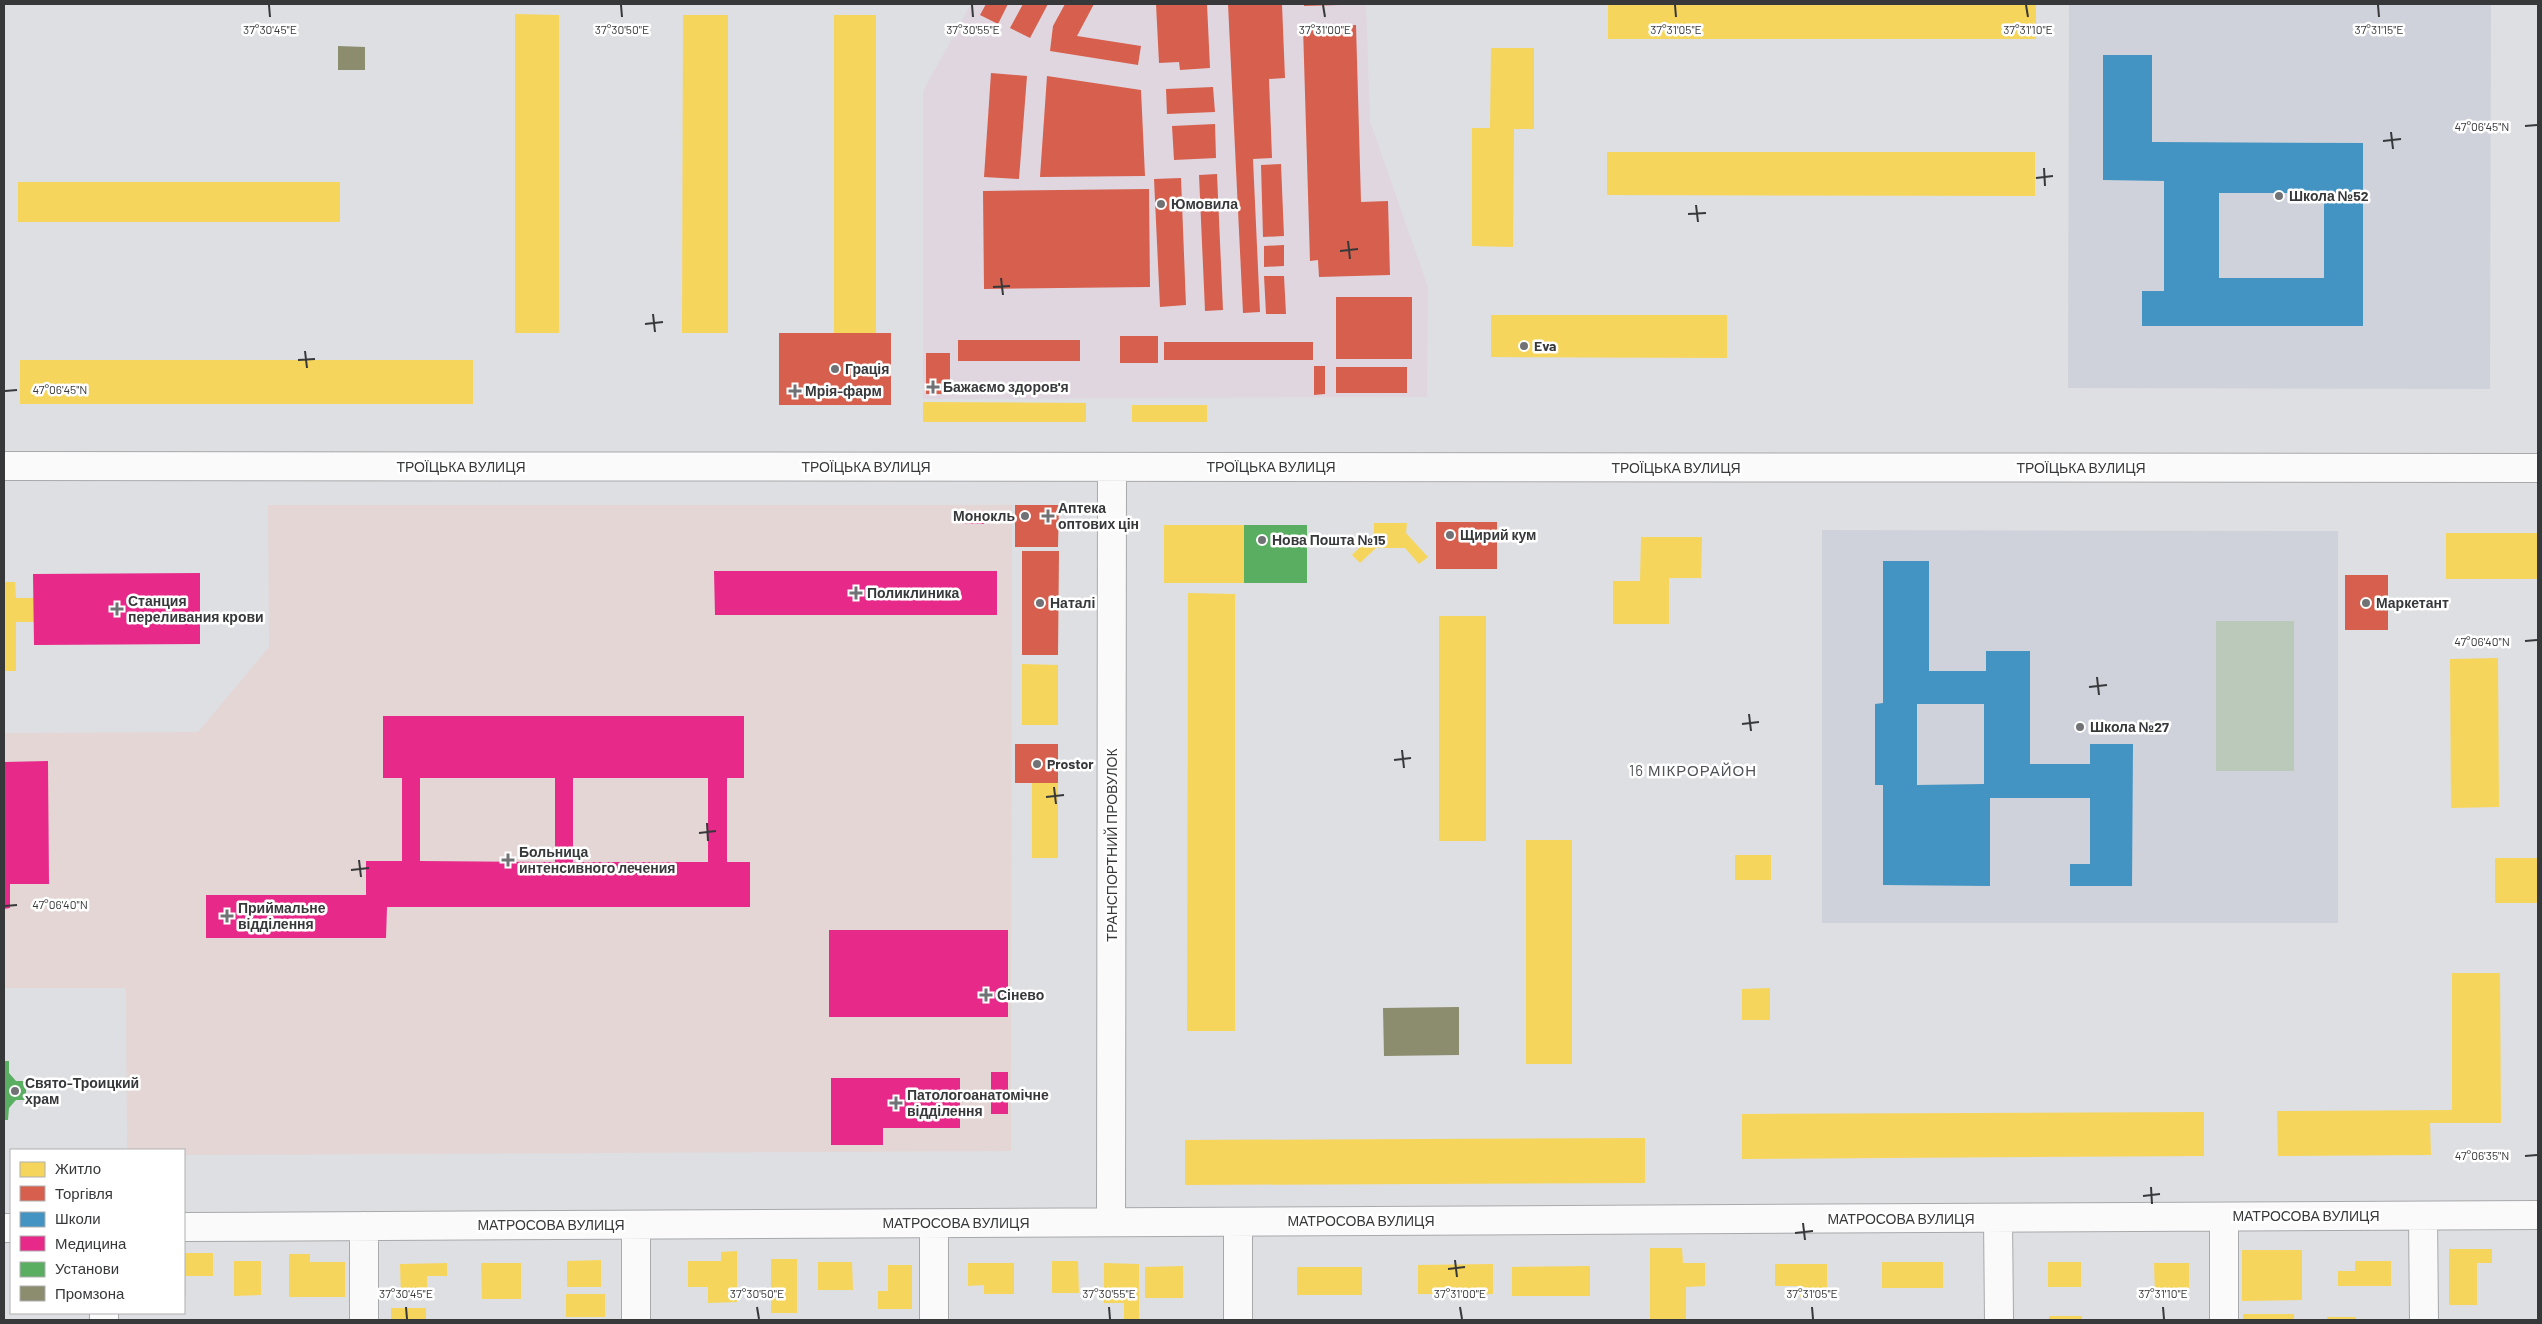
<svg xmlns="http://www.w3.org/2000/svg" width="2542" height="1324" viewBox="0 0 2542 1324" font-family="Barlow,sans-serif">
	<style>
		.commercial { fill: #e0d6e0 }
		.built { fill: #cfd2da }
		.medical { fill: #e4d6d5 }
		.green { fill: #bbc9bb }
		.homes { fill: #f6d55c }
		.shops { fill: #d6604d }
		.schools { fill: #4393c3; fill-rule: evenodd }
		.health { fill: #e7298a; fill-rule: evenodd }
		.public { fill: #5aae61 }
		.industry { fill: #8c8c6e }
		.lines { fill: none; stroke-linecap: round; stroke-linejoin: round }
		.minor-casing { stroke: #a8a9ab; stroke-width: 30 }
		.minor { stroke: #fafafb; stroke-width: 28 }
		.ticks { fill: none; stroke: #37383a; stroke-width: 2 }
		.poi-dot { fill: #717275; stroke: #fff; stroke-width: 2 }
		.labels { text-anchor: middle; stroke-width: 5; stroke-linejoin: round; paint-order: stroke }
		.poi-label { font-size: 14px; font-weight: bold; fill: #37383a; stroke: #fff; text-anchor: start }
		.street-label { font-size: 14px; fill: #37383a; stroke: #fff }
		.neighbourhood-label { font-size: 15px; letter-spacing: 1px; fill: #505257; stroke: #fff }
		.ticks-label { font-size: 12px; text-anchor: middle; fill: #37383a; stroke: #fff; stroke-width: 5; stroke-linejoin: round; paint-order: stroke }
	</style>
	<rect width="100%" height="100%" fill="#dedfe3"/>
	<path class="commercial" d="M971,4h395l4,117 58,166 -1,110 -504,2v-308z"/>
	<path class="built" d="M2069,4h422l-1,385 -422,-1z
		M1822,530l516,1v392h-516z"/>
	<path class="medical" d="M268,505h744l-1,646 -827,4v-5h-57l-1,-162h-122v-255l194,-1 71,-85z"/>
	<path class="green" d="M2216,621h78v150h-78z"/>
	<path class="homes" d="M1608,4h428v35h-428z
		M515,14l44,1v318h-44z
		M683,15h45v318h-46z
		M834,15h42v318h-42z
		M1491,48h43v81h-20l-1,118 -41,-1v-118h18z
		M1607,152h428v44l-428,-1z
		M18,182h322v40h-322z
		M1491,315h236v43l-236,-1z
		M20,360h453v44h-453z
		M923,402l163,1v19h-163z
		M1132,405h75v17h-75z
		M1374,523h33l-1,10 22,24 -9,7 -14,-16h-29l-16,15 -8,-8 22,-22z
		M1164,525h80v58h-80z
		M2446,533h92v46h-92z
		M1641,537h61l-1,41h-32v46h-56v-43h27z
		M4,582h11l1,16h18v24h-18v49h-12z
		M1188,593l47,1v437h-48z
		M1439,616h47v225h-47z
		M2498,658l1,149 -48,1 -1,-149z
		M1022,664l36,1v60h-36z
		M1032,783h26v75h-26z
		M1526,840h46v224h-46z
		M1735,855h36v25h-36z
		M2495,858h43v45h-43z
		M2452,973h48l1,150h-71l1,32 -153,1 -1,-45 175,-1z
		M1770,988v32h-28v-31z
		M2204,1112v44l-462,3v-45z
		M1645,1138v45l-460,2v-45z
		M1650,1248h32l1,15h22v23l-19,1v33h-36z
		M2449,1249h43v14h-15v42h-28z
		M2242,1250h60v50l-60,1z
		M737,1251v51l-29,1v-16h-20v-26h33v-9z
		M184,1253h29v23h-27v21h-2z
		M289,1254h21v8h35v35h-56z
		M771,1259h26v54h-26z
		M601,1260v27h-34v-26z
		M234,1261h27v34l-27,1z
		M1052,1261h26l1,32h-27z
		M2355,1261h36v25h-53v-15h17z
		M818,1262h34l1,28h-35z
		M1882,1262h61v26h-61z
		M2048,1262h33v25h-33z
		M447,1263v13h-20v19h-26l-1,-31z
		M481,1263h40v36h-39z
		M968,1263h46v31h-30v-9l-16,1z
		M1104,1263l35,1v56h-15v-17h-20z
		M2154,1263h35v25h-16v6h-18z
		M1493,1264v30h-75v-29z
		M1775,1264h52v33h-27v-11h-25z
		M888,1265h24v44h-34v-18h10z
		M1183,1266v32h-38v-31z
		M1590,1266v30h-78v-29z
		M1297,1267h65v28h-65z
		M566,1294h39v23h-39z
		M391,1308h35v12h-35z
		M2243,1314h51v6h-51z
		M2049,1316h33v4h-33z
		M2327,1317h29v3h-29z"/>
	<path class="shops" d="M986,4h22l-10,20 -18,-9z
		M1023,4h25l-18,34 -20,-10z
		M1065,4h29l-17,32 64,10 -3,19 -88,-14 3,-25z
		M1156,4h51l3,64 -30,2 -1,-8 -20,1z
		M1228,4h54l3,74 -16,1 3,79 -19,1 7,153 -17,1z
		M1304,4h35v1l-35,1z
		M1356,25l5,177 27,-1 2,74 -71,2 -1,-17 -8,1 -7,-234z
		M991,73l36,3 -8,103 -35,-2z
		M1047,76l94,14 4,86 -105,1z
		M1213,87l2,25 -48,2 -1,-25z
		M1215,124l1,34 -42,2 -2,-34z
		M1281,164l3,72 -21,1 -2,-72z
		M1217,174l6,136 -18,1 -6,-136z
		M1181,178l5,127 -26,2 -6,-128z
		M1149,189l1,98 -166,2 -1,-98z
		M1284,245v21l-20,1v-21z
		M1264,276h20l2,38h-20z
		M1336,297h76v62h-76z
		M779,333h112v72h-112z
		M1120,336h38v27h-38z
		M958,340h122v21h-122z
		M1164,342h149v18h-149z
		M926,353h24v41h-24z
		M1314,366h11v28l-11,1z
		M1336,367h71v26h-71z
		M1015,505h44l-1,42h-43z
		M1436,522h61v47h-61z
		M1022,551h37l-1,104h-36z
		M2345,575h43v55h-43z
		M1015,744h43v39h-43z"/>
	<path class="schools" d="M2103,55h49v87l211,1v183h-221v-35h22v-110l-61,-1zM2219,193h105v85h-105z
		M1883,561h46v110h57v-20h44v113h60v-20h43l-1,142h-62v-22h20v-66h-100v88l-107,-1v-100h-8v-81l8,-1zM1917,704h67v80l-67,1z"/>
	<path class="health" d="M959,511h25v13l-25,-1z
		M714,571h283v44h-282z
		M200,573v71l-166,1 -1,-71z
		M383,716h361v62h-17v84h23v45h-363l-1,31h-180v-43h160v-34h36v-83h-19zM420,778h135v84l-135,-1zM573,778h135v84h-135z
		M48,761l1,123h-39v24l-6,1v-147z
		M829,930h179v87h-179z
		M991,1072h17v42h-17z
		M831,1078h129v50h-77v17h-52z"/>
	<path class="public" d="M1244,525h63v58h-63z
		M4,1061h5v12l7,8h10v19h-10l-7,8 -1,12h-4z"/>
	<path class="industry" d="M338,46l27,1v23h-27z
		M1459,1007v48l-75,1 -1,-48z"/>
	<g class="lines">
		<defs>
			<path id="minor" d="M4,466l2534,2
				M2423,1216l1,104
				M2224,1217v103
				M1998,1218l1,102
				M1111,1222l1,-755
				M1238,1222v98
				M934,1224v96
				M636,1225v95
				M364,1226v94
				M184,1227l2354,-12
				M4,1228h7
				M104,1313v7"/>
		</defs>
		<use href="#minor" class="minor-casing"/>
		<use href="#minor" class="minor"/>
	</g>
	<path class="ticks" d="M269,5l1,12M621,5l1,12M972,5l1,12M1323,5l2,12M1675,5l1,12M2026,5l2,12M2378,5l1,12M2525,126l12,-1M2391,132l2,17M2383,141l18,-2M2044,168l1,18M2036,178l17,-2M1696,205l2,17M1688,214l18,-1M1348,241l2,18M1340,251l18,-2M1001,278l2,17M993,287l17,-1M653,314l2,18M645,324l18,-2M305,351l2,17M298,360l17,-1M5,391l12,-1M2525,641l12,-1M2097,677l2,18M2089,687l18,-2M1749,714l2,17M1742,724l17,-2M1402,750l2,18M1394,760l17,-2M1054,787l2,17M1046,797l18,-2M707,823l1,18M699,833l17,-2M359,860l2,17M351,870l18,-2M5,906l12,-1M2525,1156l12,-1M2151,1187l1,17M2143,1196l17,-2M1803,1223l2,17M1795,1233l18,-2M1455,1260l2,17M1448,1269l17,-2M406,1307l1,12M757,1307l2,12M1109,1307l1,12M1460,1307l2,12M1812,1307l1,12M2163,1307l1,12"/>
	<g class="poi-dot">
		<circle cx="2279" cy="196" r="5"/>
		<circle cx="1161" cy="204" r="5"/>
		<circle cx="1524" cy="346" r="5"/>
		<circle cx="835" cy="369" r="5"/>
		<path d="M930.5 379.5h5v5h5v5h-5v5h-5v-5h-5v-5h5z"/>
		<path d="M792.5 383.5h5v5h5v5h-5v5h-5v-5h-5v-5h5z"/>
		<circle cx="1025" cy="516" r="5"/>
		<path d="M1045.5 508.5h5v5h5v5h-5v5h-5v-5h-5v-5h5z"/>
		<circle cx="1450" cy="535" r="5"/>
		<circle cx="1262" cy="540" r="5"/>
		<path d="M853.5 585.5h5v5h5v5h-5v5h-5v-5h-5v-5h5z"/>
		<circle cx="1040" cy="603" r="5"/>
		<circle cx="2366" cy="603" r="5"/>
		<path d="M114.5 601.5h5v5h5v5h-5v5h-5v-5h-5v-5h5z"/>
		<circle cx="2080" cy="727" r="5"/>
		<circle cx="1037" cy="764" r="5"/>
		<path d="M505.5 852.5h5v5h5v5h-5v5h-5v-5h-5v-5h5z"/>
		<path d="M224.5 908.5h5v5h5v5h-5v5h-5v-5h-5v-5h5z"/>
		<path d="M983.5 987.5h5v5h5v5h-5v5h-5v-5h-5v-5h5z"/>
		<circle cx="15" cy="1091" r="5"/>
		<path d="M893.5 1095.5h5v5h5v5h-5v5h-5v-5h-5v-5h5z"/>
	</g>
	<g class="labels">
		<g class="poi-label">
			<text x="2289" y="201">Школа №52</text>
			<text x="1171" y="209">Юмовила</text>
			<text x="1534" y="351">Eva</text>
			<text x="845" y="374">Грація</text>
			<text x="943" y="392">Бажаємо здоров'я</text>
			<text x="805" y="396">Мрія-фарм</text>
			<text x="1058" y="513">Аптека<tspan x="1058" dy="16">оптових цін</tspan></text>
			<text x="1015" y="521" text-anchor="end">Монокль</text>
			<text x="1460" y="540">Щирий кум</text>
			<text x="1272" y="545">Нова Пошта №15</text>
			<text x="867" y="598">Поликлиника</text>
			<text x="128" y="606">Станция<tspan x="128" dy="16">переливания крови</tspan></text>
			<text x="1050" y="608">Наталі</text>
			<text x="2376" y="608">Маркетант</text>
			<text x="2090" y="732">Школа №27</text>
			<text x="1047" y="769">Prostor</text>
			<text x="519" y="857">Больница<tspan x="519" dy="16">интенсивного лечения</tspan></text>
			<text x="238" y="913">Приймальне<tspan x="238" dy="16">відділення</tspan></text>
			<text x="997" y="1000">Сінево</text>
			<text x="25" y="1088">Свято-Троицкий<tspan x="25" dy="16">храм</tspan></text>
			<text x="907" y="1100">Патологоанатомічне<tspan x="907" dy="16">відділення</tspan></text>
		</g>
		<g class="street-label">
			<text x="461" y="472">ТРОЇЦЬКА ВУЛИЦЯ</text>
			<text x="866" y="472">ТРОЇЦЬКА ВУЛИЦЯ</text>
			<text x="1271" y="472">ТРОЇЦЬКА ВУЛИЦЯ</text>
			<text x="1676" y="473">ТРОЇЦЬКА ВУЛИЦЯ</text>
			<text x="2081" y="473">ТРОЇЦЬКА ВУЛИЦЯ</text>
			<text transform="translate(1112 845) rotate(-90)" y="5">ТРАНСПОРТНИЙ ПРОВУЛОК</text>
			<text x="2306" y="1221">МАТРОСОВА ВУЛИЦЯ</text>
			<text x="1901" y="1224">МАТРОСОВА ВУЛИЦЯ</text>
			<text x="1361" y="1226">МАТРОСОВА ВУЛИЦЯ</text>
			<text x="956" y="1228">МАТРОСОВА ВУЛИЦЯ</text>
			<text x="551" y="1230">МАТРОСОВА ВУЛИЦЯ</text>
		</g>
		<g class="neighbourhood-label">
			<text x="1693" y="776">16 МІКРОРАЙОН</text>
		</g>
	</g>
	<g class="ticks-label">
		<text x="270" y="34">37°30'45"E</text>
		<text x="622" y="34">37°30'50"E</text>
		<text x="973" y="34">37°30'55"E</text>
		<text x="1325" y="34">37°31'00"E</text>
		<text x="1676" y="34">37°31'05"E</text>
		<text x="2028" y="34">37°31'10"E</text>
		<text x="2379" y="34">37°31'15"E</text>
		<text x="2482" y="131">47°06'45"N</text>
		<text x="60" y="394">47°06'45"N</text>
		<text x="2482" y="646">47°06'40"N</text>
		<text x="60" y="909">47°06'40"N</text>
		<text x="2482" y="1160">47°06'35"N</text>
		<text x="406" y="1298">37°30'45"E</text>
		<text x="757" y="1298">37°30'50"E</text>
		<text x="1109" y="1298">37°30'55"E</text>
		<text x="1460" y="1298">37°31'00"E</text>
		<text x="1812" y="1298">37°31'05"E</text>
		<text x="2163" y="1298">37°31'10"E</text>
	</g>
	<rect width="2542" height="1324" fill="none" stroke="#37383a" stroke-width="10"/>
	<rect x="10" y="1149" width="175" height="165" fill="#ffffff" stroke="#afafb0"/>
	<rect x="20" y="1162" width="25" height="15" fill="#f6d55c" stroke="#afafb0"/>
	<text x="55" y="1174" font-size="15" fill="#37383a">Житло</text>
	<rect x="20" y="1186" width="25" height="15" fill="#d6604d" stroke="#afafb0"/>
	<text x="55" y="1199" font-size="15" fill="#37383a">Торгівля</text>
	<rect x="20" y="1212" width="25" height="15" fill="#4393c3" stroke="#afafb0"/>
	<text x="55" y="1224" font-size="15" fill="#37383a">Школи</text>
	<rect x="20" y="1236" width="25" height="15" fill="#e7298a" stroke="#afafb0"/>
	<text x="55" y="1249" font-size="15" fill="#37383a">Медицина</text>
	<rect x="20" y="1262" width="25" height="15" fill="#5aae61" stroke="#afafb0"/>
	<text x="55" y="1274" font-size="15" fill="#37383a">Установи</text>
	<rect x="20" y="1286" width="25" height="15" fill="#8c8c6e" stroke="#afafb0"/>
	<text x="55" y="1299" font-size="15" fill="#37383a">Промзона</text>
</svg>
